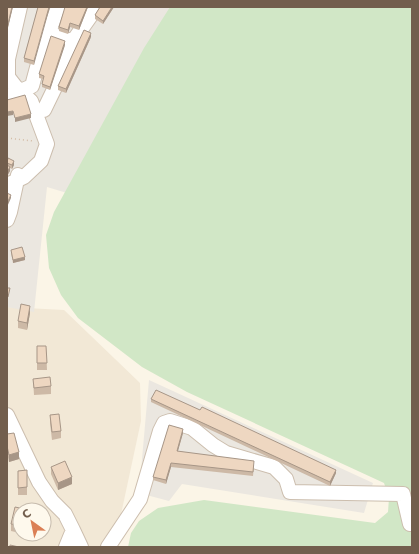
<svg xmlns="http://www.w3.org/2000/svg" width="419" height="554" viewBox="0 0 419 554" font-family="'DejaVu Sans',sans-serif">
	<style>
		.residential { fill: #f2e8d6; fill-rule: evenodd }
		.industrial { fill: #ebe7e0 }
		.green { fill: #d1e7c6 }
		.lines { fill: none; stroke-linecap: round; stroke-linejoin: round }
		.minor-casing { stroke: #ccbeae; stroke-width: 16 }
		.path { stroke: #d3bba4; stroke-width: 1.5; stroke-dasharray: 1 3; stroke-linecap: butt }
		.minor { stroke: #fff; stroke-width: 14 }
		.wall { fill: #cdb9a6 }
		.shaded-wall { fill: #a79687 }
		.building { fill: #eed7c1; stroke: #a79687 }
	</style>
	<rect width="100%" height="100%" fill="#fbf5e7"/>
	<path class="residential" d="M7,307l57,3 76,73 1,38 -27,126h-107zM20,510h24v24h-24z"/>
	<path class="industrial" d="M7,7h168l-108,186 -20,-6 -13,125 -27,-5z
		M149,380l224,103 -9,30 -182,-29 -13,17 -30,-8z"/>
	<path class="green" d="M170,7h242v540h-284l3,-14 8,-12 19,-13 46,-8 171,23 13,-11 1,-14 -5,-15 -197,-91 -45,-25 -64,-49 -17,-23 -12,-27 -3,-33 8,-23 90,-164z"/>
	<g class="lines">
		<defs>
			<path id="minor" d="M50,30l6,7 17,4
				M7,97l25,-11 7,-26 19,-53
				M44,110l16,-33 13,-36 24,-34
				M7,185l17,-8 17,-16 6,-17 -16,-43 -16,-15 -7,-9v-18l12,-52
				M7,220l3,-8 8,-37
				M7,415l32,67 13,19 13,13 8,16 -7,17
				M73,530l8,17
				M108,547l32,-48 20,-68 4,-8 6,-2 22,7 21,17 13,8 48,14 12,12 4,13 113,2 7,30"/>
		</defs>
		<use href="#minor" class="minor-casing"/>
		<path class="path" d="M7,138l26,3"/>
		<use href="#minor" class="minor"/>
	</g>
	<path class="wall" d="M38,7l-4,58 -10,-3v-4z
		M88,7l-9,23 -9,-3 -2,7 -9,-3v-4z
		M100,7h14l-11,17 -8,-5v-4z
		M91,37l-25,56 -8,-3v-4z
		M65,45l-15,45 -8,-3v-3l1,-5 -4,-1v-4z
		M7,159l7,6 -2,4 -2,-1v3l-3,5z
		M11,250l14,10 -12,3 -2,-10z
		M30,313l-3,17 -9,-2v-7z
		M37,346h9l1,24h-10z
		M33,379l18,7v8l-17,1z
		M151,399l185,74 -6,13 -179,-84z
		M50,415l11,16v7l-9,2 -2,-17z
		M183,433l-5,18 76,14 -1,11 -82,-9 -5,17 -13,-4v-3z
		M7,434l12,25 -10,3 -2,-9z
		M51,467l21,17 -14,6 -7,-16z
		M27,470v25h-9v-24z
		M20,510v23l-9,-2v-7z"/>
	<path class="shaded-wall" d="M12,7h1l-6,24v-3z
		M49,7h1l-16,58v-4z
		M87,7h1l-9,23v-4z
		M112,7h2l-11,17v-3z
		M70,23v4l-2,7v-4z
		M91,33v4l-25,56v-4z
		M65,41v4l-15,45v-3z
		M13,111v4l-6,1v-4z
		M31,114v4l-16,4v-4z
		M14,161v4l-2,4v-4z
		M10,167v4l-3,5v-4z
		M11,195v3l-4,9v-4z
		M25,257v3l-12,3v-3z
		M30,306v7l-3,17v-7z
		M183,429v4l-6,21v-3z
		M19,452v7l-10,3v-7z
		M171,463v4l-5,17v-4z
		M336,470v3l-6,13v-4z
		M72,477v7l-14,6v-7z"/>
	<path class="building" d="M7,7h5l-5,21z
		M38,7h11l-15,54 -10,-3z
		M65,7h22l-8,19 -9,-3 -2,7 -9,-3z
		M100,7h12l-9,14 -8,-6z
		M84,30l7,3 -25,56 -8,-3z
		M51,36l14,5 -15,46 -8,-3 2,-8 -5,-2z
		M25,95l6,19 -16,4 -2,-7 -6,1v-12z
		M8,158l6,3 -2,4 -5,-2z
		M7,165l3,2 -3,5z
		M7,193l4,2 -4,8z
		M22,247l3,10 -12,3 -2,-10z
		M7,288h3l-2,9 -1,-1z
		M21,304l9,2 -3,17 -9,-2z
		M37,346h9l1,17h-10z
		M50,377l1,9 -17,2 -1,-9z
		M156,390l44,20 2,-3 134,63 -6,12 -179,-83z
		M59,414l2,17 -9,1 -2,-17z
		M169,425l14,4 -6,22 77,10 -1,11 -82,-9 -5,17 -13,-3z
		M14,433l5,19 -10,3 -2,-9v-12z
		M65,461l7,16 -14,6 -7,-16z
		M27,470v17l-9,1v-17z
		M15,507l9,2 -1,1h-3v15l-9,-1z
		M10,545l9,2h-9z"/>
	<rect width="419" height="554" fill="none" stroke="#725e4d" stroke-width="16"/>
	<g transform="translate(32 522) rotate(327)"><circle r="19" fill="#fef9ed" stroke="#c6bbad"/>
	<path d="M0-3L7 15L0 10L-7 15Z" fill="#db8056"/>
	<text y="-6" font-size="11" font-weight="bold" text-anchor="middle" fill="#725e4d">С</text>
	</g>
</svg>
